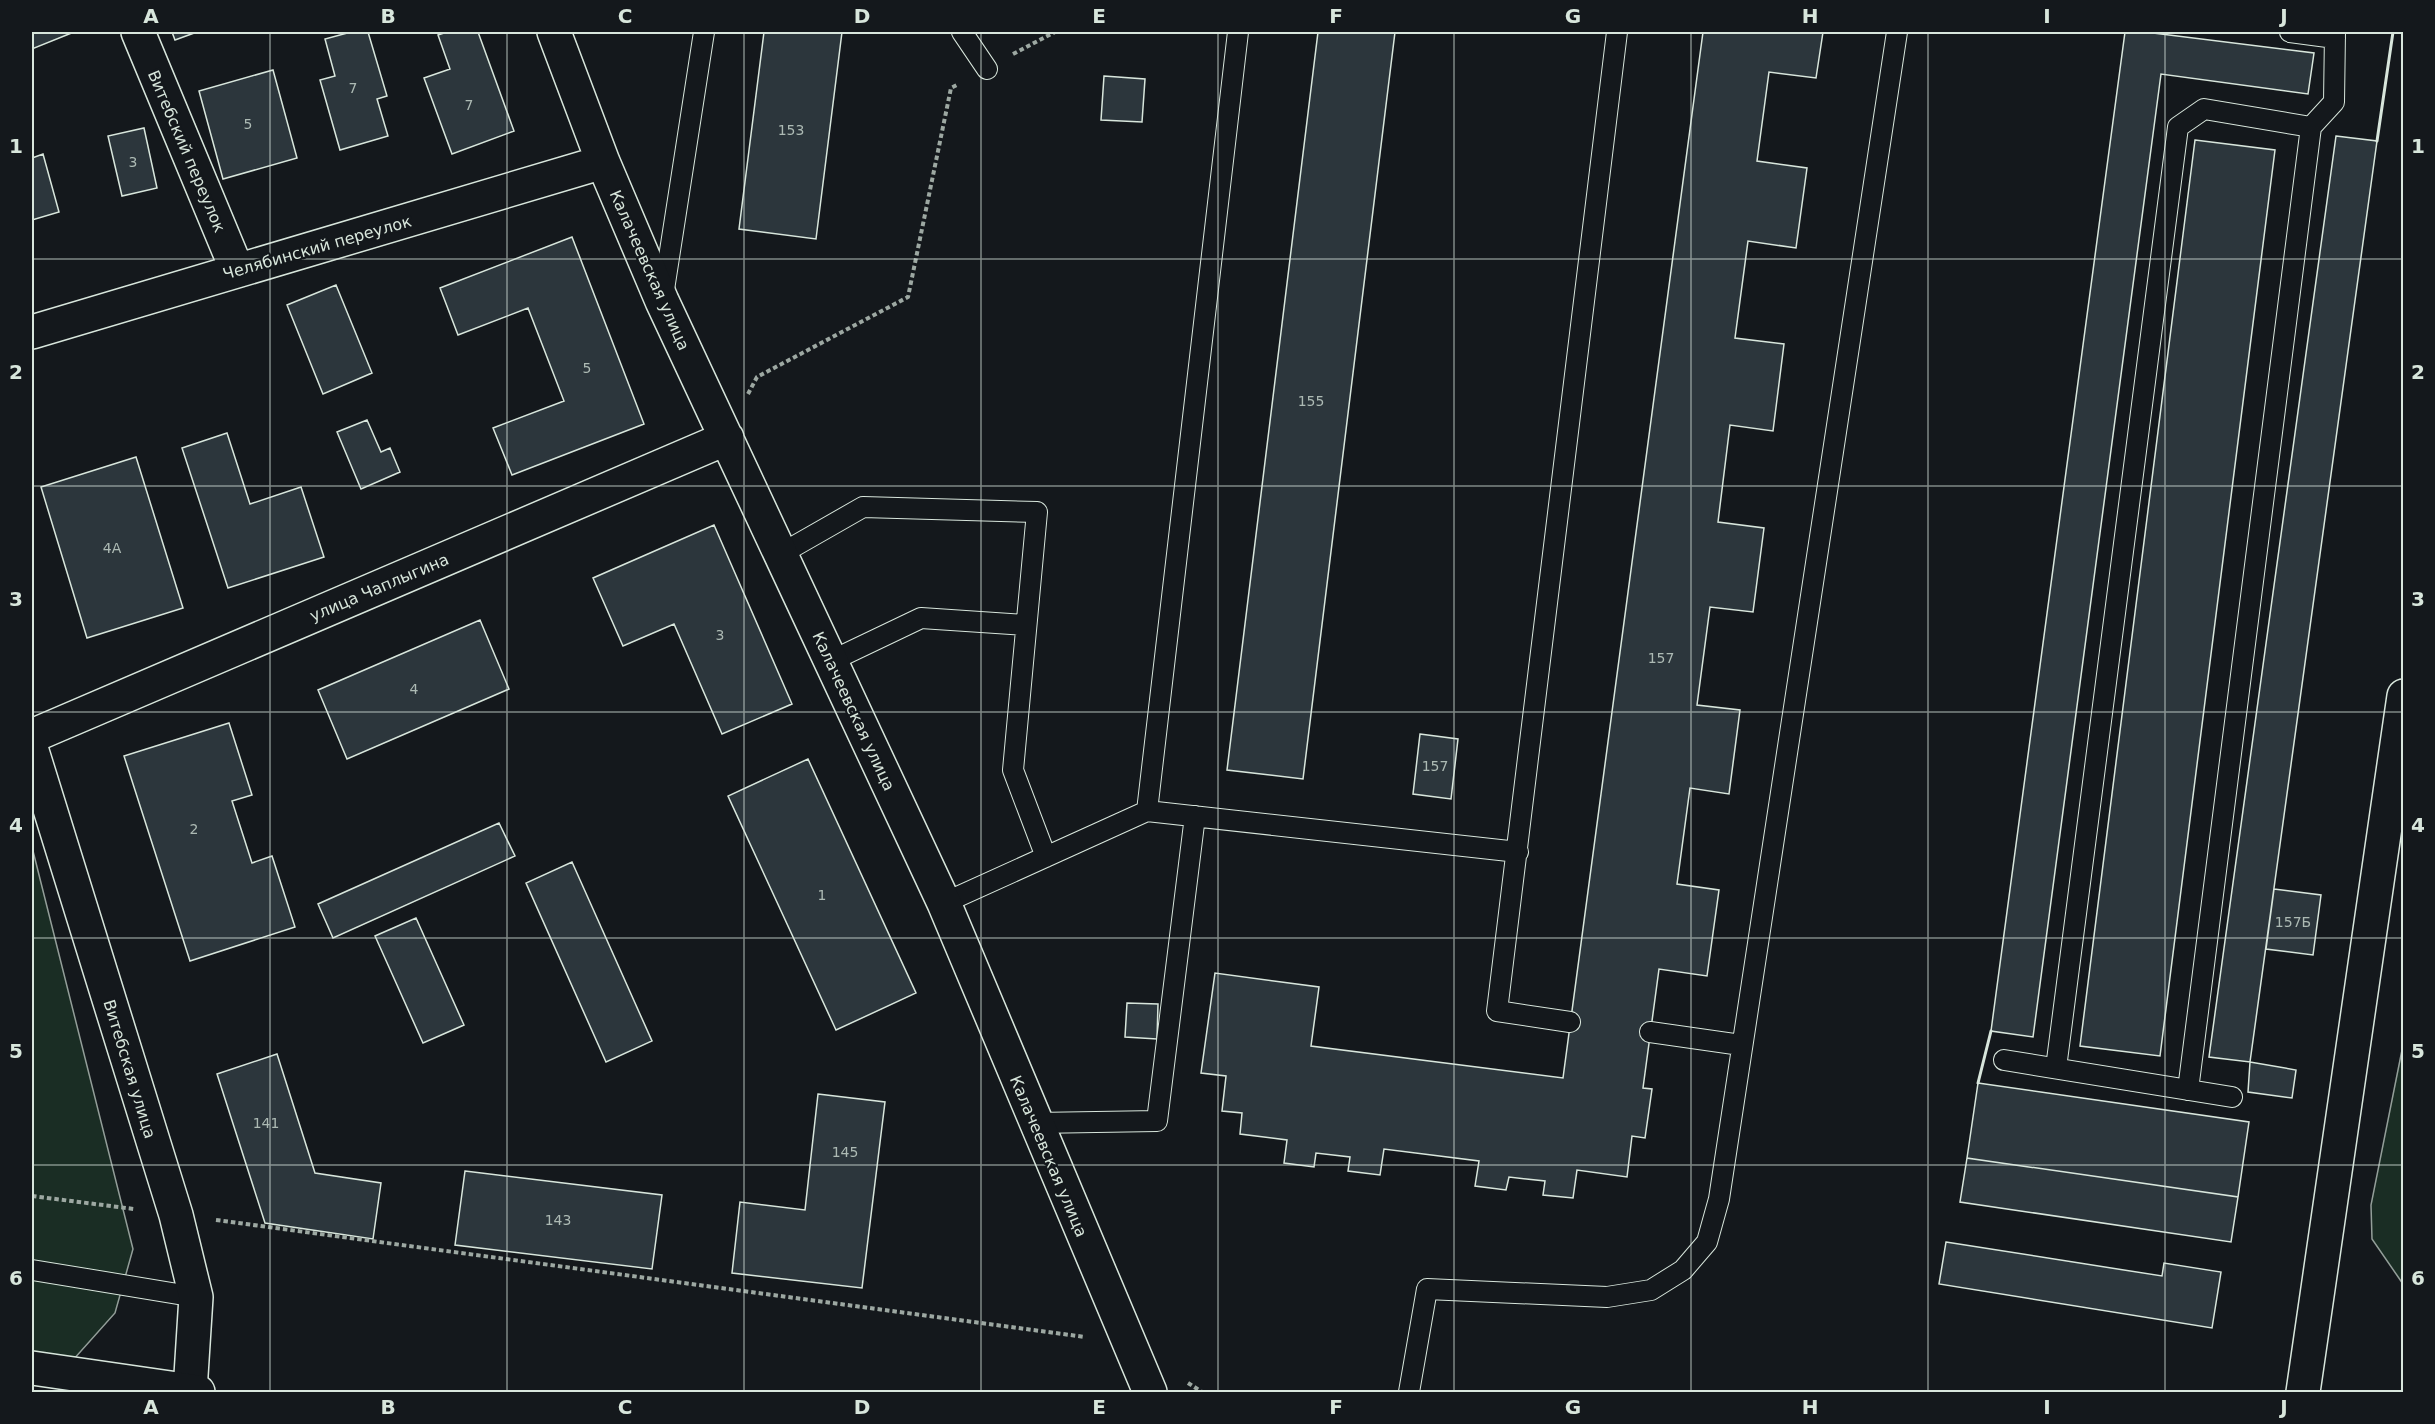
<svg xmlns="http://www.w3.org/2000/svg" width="2435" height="1424" viewBox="0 0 2435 1424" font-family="'DejaVu Sans',sans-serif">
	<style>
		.green { fill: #1a2d24; stroke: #939e99; stroke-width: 1.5 }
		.building { fill: #2c363c; stroke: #d8e6dc; stroke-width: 1.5 }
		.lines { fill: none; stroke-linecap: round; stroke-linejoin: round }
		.service-casing { stroke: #d8e6dc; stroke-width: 22 }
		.minor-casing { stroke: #d8e6dc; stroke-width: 36 }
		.primary-casing { stroke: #d8e6dc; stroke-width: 36 }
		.path { stroke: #9da8a2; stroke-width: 4; stroke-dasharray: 4.5 3; stroke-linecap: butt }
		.service { stroke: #14181c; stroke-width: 20 }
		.minor { stroke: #14181c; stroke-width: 33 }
		.primary { stroke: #14181c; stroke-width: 33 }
		.wall { stroke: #d8e6dc; stroke-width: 3 }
		.grid { fill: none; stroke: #d8e6dc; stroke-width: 1.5; stroke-opacity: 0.55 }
		.labels { text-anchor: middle; stroke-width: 4.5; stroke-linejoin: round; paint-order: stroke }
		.number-label { font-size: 14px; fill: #adbab4 }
		.street-label { font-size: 16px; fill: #d8e6dc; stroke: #14181c }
		.neatline { fill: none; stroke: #d8e6dc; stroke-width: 2 }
		.grid-label { font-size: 20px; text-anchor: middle; font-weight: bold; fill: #d8e6dc }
	</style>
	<rect width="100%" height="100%" fill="#14181c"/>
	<path class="green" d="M32,847l101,402 -18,64 -42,47 -41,-5z
		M2403,1045v239l-31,-45 -1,-34z"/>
	<path class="building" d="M32,32h42l-42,17z
		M172,32h25l-22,8z
		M351,32h17l19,64 -10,3 11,37 -48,14 -20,-70 15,-4 -10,-37z
		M447,32h31l36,99 -62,23 -28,-76 26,-9 -12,-34z
		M764,32h78l-26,207 -77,-10z
		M1318,32h77l-92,747 -76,-9z
		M1703,32h120l-7,46 -47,-6 -12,89 50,7 -11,80 -48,-7 -13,97 49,6 -11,87 -43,-6 -12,97 46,6 -11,84 -43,-5 -13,98 43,5 -11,84 -39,-6 -13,96 42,6 -12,86 -48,-7 -16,119 9,1 -7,49 -13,-2 -5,41 -50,-7 -4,28 -30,-3 2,-14 -36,-4 -3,13 -31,-4 4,-25 -95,-12 -4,26 -32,-4 2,-14 -34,-4 -2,14 -30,-4 3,-23 -47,-6 2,-21 -20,-2 4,-35 -25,-3 14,-100 104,14 -8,59 252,32z
		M2125,32h20l169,21 -6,41 -147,-20 -128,963 -42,-6z
		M273,70l24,88 -74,21 -24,-88z
		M1104,76l41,3 -3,43 -41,-2z
		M144,128l13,60 -35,8 -14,-60z
		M2336,136l41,5 -127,921 -41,-5z
		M2195,140l80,10 -115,906 -80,-10z
		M43,154l16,58 -27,8v-62z
		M572,237l72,187 -132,51 -19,-47 71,-27 -36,-93 -70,27 -18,-47z
		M336,285l36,88 -49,21 -36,-89z
		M367,420l14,32 9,-4 10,24 -39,17 -24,-57z
		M227,433l23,71 51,-17 23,70 -96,31 -46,-140z
		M136,457l47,151 -96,30 -46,-151z
		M714,525l78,179 -70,30 -48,-110 -51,22 -30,-68z
		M480,620l29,69 -162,70 -29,-69z
		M229,723l23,72 -20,6 20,62 20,-7 23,71 -105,34 -66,-205z
		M1420,734l38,5 -7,60 -38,-5z
		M808,759l108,234 -80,37 -108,-234z
		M499,823l16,33 -182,82 -15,-34z
		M572,862l80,179 -46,21 -80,-179z
		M2274,889l47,6 -8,60 -47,-6z
		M416,918l48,107 -41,18 -48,-107z
		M1127,1003l31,1 -1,35 -32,-2z
		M277,1054l38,119 66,10 -8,56 -108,-16 -48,-149z
		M2250,1062l46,8 -4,28 -44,-6z
		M1978,1083l271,39 -11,75 -271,-39z
		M818,1094l67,8 -23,186 -130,-15 8,-71 65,8z
		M1967,1158l271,39 -7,45 -271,-40z
		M465,1171l197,24 -10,74 -197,-24z
		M1946,1242l216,34 2,-13 57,9 -9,56 -273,-44z"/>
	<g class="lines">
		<defs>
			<path id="service" d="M962,32l25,37
				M2290,32l45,6
				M663,296l41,-264
				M779,555l84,-48 174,5 -24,258 33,87
				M831,661l90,-43 104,7
				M1147,811l371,41
				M944,903l203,-92 91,-779
				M1570,1022l-73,-11 120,-979
				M1650,1032l91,13
				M2004,1060l228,37
				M2056,1068l122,-941 26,-18 107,18
				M2188,1090l123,-963 23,-25 1,-70
				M1035,1123l122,-2 38,-305
				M32,1270l164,27
				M1409,1392l18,-103 180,8 44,-7 32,-20 24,-28 12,-43 178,-1167"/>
			<path id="minor" d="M138,32l99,238
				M554,32l49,130 59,139 282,602 206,489
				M32,332l571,-170
				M32,736l695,-298
				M32,751l144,464 20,82 -6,94
				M2303,1392l101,-696"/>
			<path id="primary" d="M32,1368l166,24"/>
		</defs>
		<use href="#service" class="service-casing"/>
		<use href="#minor" class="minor-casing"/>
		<use href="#primary" class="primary-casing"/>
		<path class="path" d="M1013,54l42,-22
			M748,394l9,-17 151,-80 43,-209 8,-4
			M32,1196l102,13
			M216,1220l869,117
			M1188,1383l14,9"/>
		<use href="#service" class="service"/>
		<use href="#minor" class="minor"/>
		<use href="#primary" class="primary"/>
		<path class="wall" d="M2377,141l16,-109
			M1978,1083l13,-52"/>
	</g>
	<path class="grid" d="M270,32v1360M507,32v1360M744,32v1360M981,32v1360M1218,32v1360M1454,32v1360M1691,32v1360M1928,32v1360M2165,32v1360M32,259h2372M32,486h2372M32,712h2372M32,938h2372M32,1165h2372"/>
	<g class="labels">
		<g class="number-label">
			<text x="353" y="93">7</text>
			<text x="469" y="110">7</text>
			<text x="248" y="129">5</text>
			<text x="791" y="135">153</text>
			<text x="133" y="167">3</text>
			<text x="587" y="373">5</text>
			<text x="1311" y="406">155</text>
			<text x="112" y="553">4А</text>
			<text x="720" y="640">3</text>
			<text x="1661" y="663">157</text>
			<text x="414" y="694">4</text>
			<text x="1435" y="771">157</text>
			<text x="194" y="834">2</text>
			<text x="822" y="900">1</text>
			<text x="2293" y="927">157Б</text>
			<text x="266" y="1128">141</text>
			<text x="845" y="1157">145</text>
			<text x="558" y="1225">143</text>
		</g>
		<g class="street-label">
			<text transform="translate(187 151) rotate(67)" y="6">Витебский переулок</text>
			<text transform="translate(317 247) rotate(-16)" y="6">Челябинский переулок</text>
			<text transform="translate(650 270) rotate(66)" y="6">Калачеевская улица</text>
			<text transform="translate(379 587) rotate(-23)" y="6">улица Чаплыгина</text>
			<text transform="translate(854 711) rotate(65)" y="6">Калачеевская улица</text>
			<text transform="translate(130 1069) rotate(73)" y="6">Витебская улица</text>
			<text transform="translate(1049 1156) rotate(67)" y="6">Калачеевская улица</text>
		</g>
	</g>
	<rect width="2435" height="1424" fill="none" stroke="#14181c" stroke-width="66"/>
	<rect x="33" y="33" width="2369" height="1358" class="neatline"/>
	<g class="grid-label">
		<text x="151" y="23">A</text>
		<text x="388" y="23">B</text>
		<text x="625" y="23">C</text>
		<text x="862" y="23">D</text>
		<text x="1099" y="23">E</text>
		<text x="1336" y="23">F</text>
		<text x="1573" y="23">G</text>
		<text x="1810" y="23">H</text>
		<text x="2047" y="23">I</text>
		<text x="2284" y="23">J</text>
		<text x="16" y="153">1</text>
		<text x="2418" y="153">1</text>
		<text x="16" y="379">2</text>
		<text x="2418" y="379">2</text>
		<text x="16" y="606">3</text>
		<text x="2418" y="606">3</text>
		<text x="16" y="832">4</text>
		<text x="2418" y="832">4</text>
		<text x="16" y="1058">5</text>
		<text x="2418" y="1058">5</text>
		<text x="16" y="1285">6</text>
		<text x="2418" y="1285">6</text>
		<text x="151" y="1414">A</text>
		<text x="388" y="1414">B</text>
		<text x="625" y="1414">C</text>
		<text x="862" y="1414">D</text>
		<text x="1099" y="1414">E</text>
		<text x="1336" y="1414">F</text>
		<text x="1573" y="1414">G</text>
		<text x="1810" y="1414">H</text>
		<text x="2047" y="1414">I</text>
		<text x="2284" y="1414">J</text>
	</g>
</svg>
